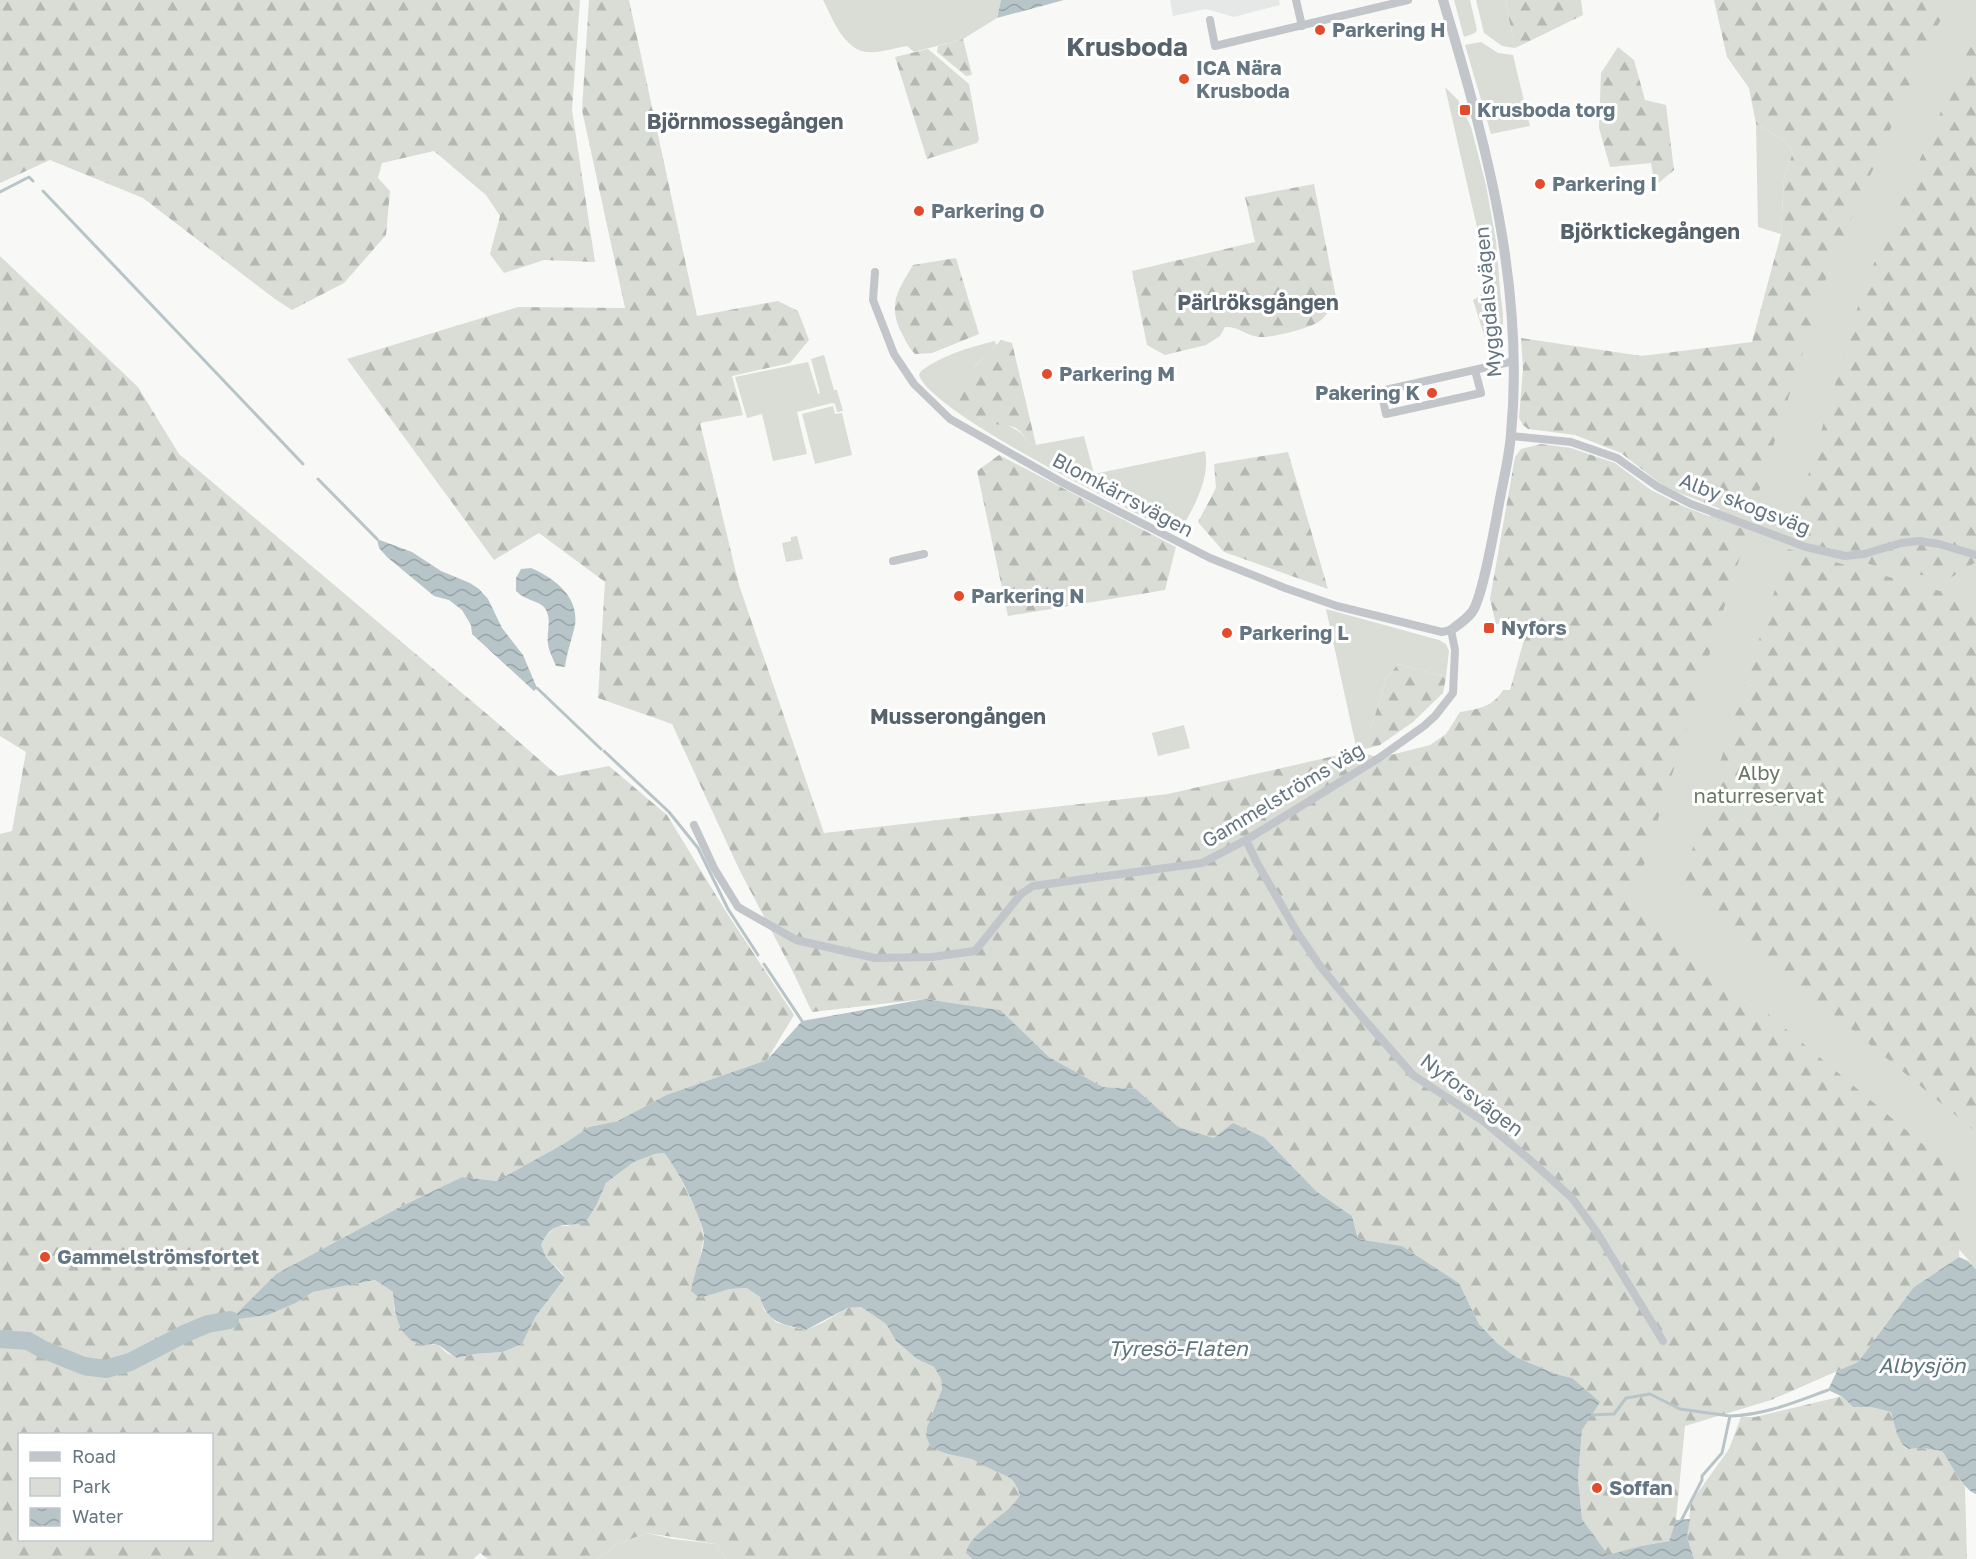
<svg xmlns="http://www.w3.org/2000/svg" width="1976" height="1559" viewBox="0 0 1976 1559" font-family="'Golos Text',sans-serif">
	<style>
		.built { fill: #e6e8e7 }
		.green { fill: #d9ddd5 }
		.forest { fill: url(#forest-firs); fill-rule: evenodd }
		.water { fill: url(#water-waves) }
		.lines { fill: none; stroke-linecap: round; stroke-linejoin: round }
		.stream { stroke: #b7c5c8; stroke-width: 3 }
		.river { stroke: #b7c5c8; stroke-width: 18 }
		.minor { stroke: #c2c6ca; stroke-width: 8 }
		.tertiary { stroke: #c2c6ca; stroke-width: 10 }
		.poi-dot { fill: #e24b2c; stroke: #fff; stroke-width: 2 }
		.labels { text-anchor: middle; stroke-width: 6; stroke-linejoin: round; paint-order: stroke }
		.poi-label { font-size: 20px; font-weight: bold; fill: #647681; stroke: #fff; text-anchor: start }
		.street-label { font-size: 20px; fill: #647681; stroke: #fff }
		.park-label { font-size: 20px; fill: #687963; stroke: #fff }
		.neighbourhood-label { font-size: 21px; font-weight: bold; fill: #56636c; stroke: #fff }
		.water-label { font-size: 21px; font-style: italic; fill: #5e757b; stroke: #fff }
		.district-label { font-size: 26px; font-weight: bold; fill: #56636c; stroke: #fff }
	</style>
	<defs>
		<pattern id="forest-firs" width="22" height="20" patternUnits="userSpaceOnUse" patternTransform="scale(1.5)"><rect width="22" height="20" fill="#d9ddd5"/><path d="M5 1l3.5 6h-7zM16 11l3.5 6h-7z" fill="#b4b8b2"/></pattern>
		<pattern id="water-waves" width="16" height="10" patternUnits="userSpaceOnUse" patternTransform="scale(1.5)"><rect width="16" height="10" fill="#b7c5c8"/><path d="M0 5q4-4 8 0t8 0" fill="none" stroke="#98a5a8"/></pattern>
	</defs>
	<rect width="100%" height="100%" fill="#f8f8f6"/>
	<path class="built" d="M1170,0h109l1,5 -46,12 -28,-8 -33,7z"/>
	<path class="green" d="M823,0h178l-4,18 -34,21 -49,13 -7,-6c-13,2 -35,10 -48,4 -19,-9 -27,-33 -36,-50z
		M1454,0h16l7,30 -2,3 -11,4z
		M1476,0h29l10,48 -13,-2 -18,-13z
		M1842,0h134v1269l-17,-20 -15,-37 -388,-247 32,-354 144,-112z
		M1481,42l17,11 15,2 17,71 -39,8 -26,-89z
		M1445,87l13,13 13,27 15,58 10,56 4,48h-9z
		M1756,124l29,17 8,11 -9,26 -3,56 -23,-7z
		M1503,315v37l-11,7 -7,-21 9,-4z
		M995,341l1,4 -21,21 3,52c23,10 37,2 51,26l7,1 48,-9 10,38 111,-23c6,28 -13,60 -27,83 -46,-23 -246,-120 -259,-159l2,-4c23,-17 47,-23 74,-30z
		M824,355l10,35h3l6,21 -6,1 -2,-8 -3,-1 -35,9 10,42 -34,7 -11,-47 -15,4 -12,-41 73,-15 10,32 2,-1 -9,-34z
		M833,406l2,8 7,-1 10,42 -37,9 -13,-50z
		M797,536l6,23 -17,3 -4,-19 9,-2v-4z
		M1326,609l113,31 7,4 3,7 -3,26 -48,-13 -12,15 -14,46 -15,26z
		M1184,725l6,23 -32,8 -6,-23z
		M647,1533l26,6 43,5 10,15h-128l17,-14z"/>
	<path class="forest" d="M0,0h580l-8,110 23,152 -51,-2 -40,13 -14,-19 10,-38 -14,-21 -52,-44 -52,12 -4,15 12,13 -4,44 -42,48 -52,27 -17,-11 -132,-101 -93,-38 -50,23z
		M589,0h40l68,316 81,-15 20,10 11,29 -19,23 -58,13 11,39 -43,8 39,162 85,248 344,-39 188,-43 16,-26 14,-46 12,-15 48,13 -3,16 -30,29 -33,23 -22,6 21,7 51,-13 16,-11 14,-22c18,-3 33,-5 43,-22h7l17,-61 -11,-8 -20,3 -6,-25 25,-142 6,-8 20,-5 30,4 44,15 36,27 34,17 63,24 -115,369 330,278 -4,79 -46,31 -55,74 -87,38 -86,26 -9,94 -7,21 -28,5 -33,10 -26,-37 -4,-41 4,-48 -10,-52 -16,-4 -40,-17 -19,-14 -18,-19 -20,-41 -57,-37 -44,-7 -6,-23 -36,-25 -51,-53h-51l-37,-11 -41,-38 -33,-2 -54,-30 -50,-47 -74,-11 -113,13 -19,-40 -54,-103 -67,-145 -74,-26 7,-116 -66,-49 -45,27 -147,-201 171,-52 107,1 -43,-198z
		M1505,0h76l2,15 -68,33z
		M1714,0h239l-23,38 -103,237 -77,245 -84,-32 -45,-35 -46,-18 -47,-6 -5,-4 -4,-7 4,-50 -2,-30 121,18 110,-14 29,-108 3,-56 9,-26 -8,-11 -29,-17 -7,-36 -22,-31z
		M1976,38v524l-29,18 -75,-15 -67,-24 -12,-14 71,-241 102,-231z
		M963,39l9,36 -6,1 -29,-24 1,-6z
		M1618,47l16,13 11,40 21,5 8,65 -19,16 -4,-23 -41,4 -11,-39 2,-55z
		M928,49l41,35 10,55 -2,4 -50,16 -32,-102z
		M1314,184l22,113c-4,8 -8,18 -16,24 -9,7 -48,17 -60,16 -15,-1 -20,-11 -35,-10l-5,9 -14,9 -41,10 -18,-10 -15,-74 123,-29 -10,-45z
		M0,256l138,131 41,67 315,266 64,56 51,-10 58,49 58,95 69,105 -27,45 -101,35 -48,26 -29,6 -24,16 -68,38 -35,-4 -64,31 -122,66 -45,45 37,-4 28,-12 17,-11 62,-12 18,12 1,17 24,35 20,1 9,8 10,5 18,-4 28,-2 19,-8 14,-28 29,-38 -3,-5 -16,-16 -5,-12 5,-9 10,-10h12l29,-22 9,-21 28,-21 21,-8 9,-1 7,7 28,56 5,22 -3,13 -1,47 30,-9 18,-1 12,9 4,13 12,12 15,5 15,3 16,-7 25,-15 14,-1 25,17 10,17 21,18 17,8 7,12 1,10 -15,38 -1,9 4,10 17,8 23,4 38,18 9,10 4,9 -6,11 -45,38 -4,9 6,6h-246l-10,-15 -69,-11 -32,12 -17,14h-110l-8,-6 -7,6h-473v-725l12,-3 14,-79 -26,-16zM20,1434h192v106h-192z
		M956,258l23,76 -47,19 -17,1c-7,-7 -10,-15 -15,-24 -12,-28 -1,-41 13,-65z
		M1491,289h9l3,26 -9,19 -9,4 -12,-38z
		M1001,340l11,3 24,102 -7,-1c-14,-25 -18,-14 -40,-22 -11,-3 -20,-10 -30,-16 -2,-28 24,-47 42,-66z
		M1288,452l40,137 -104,-37 -26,-30 18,-34 -2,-24z
		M999,455l177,92 -11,43 -157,26 -31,-145z
		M1788,549l188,52v531l-296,-244z
		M1843,1396l10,11h18l20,5c4,13 6,27 16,37l15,-1 20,3 14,20 9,16 2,72h-273l-7,-22 4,-35 38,-53 12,-32h14z"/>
	<path class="water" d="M1001,0h63l-67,18z
		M377,539l35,13 29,19 29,12 9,6 9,10 14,29 21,27 14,33 -3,3 -62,-57 -1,-9 -9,-15 -13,-10 -15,-4 -47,-39 -8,-9z
		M531,568c23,10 48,28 44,57 -3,14 -8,27 -10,42l-9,-1c-3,-7 -7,-15 -8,-22 -2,-13 5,-26 -4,-37 -7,-7 -18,-6 -28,-16v-13l5,-9z
		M925,999l75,11 49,47 54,30 33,2 42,38 36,11 19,-15 32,15 51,53 36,25 6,23 44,7 57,37 20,41 18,19 19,14 40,17 16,4 28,24 -18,28 -4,48 4,41 26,36 33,-9 28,-5 7,-21 14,-1 -3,18 7,22h-722l-6,-6c4,-22 43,-37 54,-58 -6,-20 -15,-19 -31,-27 -8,-3 -14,-9 -22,-10 -14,-3 -25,-4 -37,-12l-4,-10 1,-9 15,-38 -1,-10 -7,-12 -17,-8 -21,-18 -10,-17 -25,-17 -14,1 -41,22c-24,-6 -39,-7 -46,-33l-13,-9 -17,1 -30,9 -9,-7c2,-16 14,-41 13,-55 -1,-17 -29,-72 -40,-83l-9,1 -21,8 -28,21 -9,21 -12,19c-23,4 -32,-3 -44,22l5,12 19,21 -29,38 -14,28 -19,8 -28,2 -18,4c-6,-3 -14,-11 -19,-13 -5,-2 -13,1 -19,-1 -21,-7 -25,-33 -26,-52l-18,-12 -62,12 -17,11 -28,12 -38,5 46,-46 122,-66 64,-31 35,4 68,-38 24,-16 29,-6 48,-26 101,-35 35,-39z
		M1959,1257l9,4 8,8v225c-13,-4 -25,-31 -34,-43l-20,-3 -14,1 -6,-5 -5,-10 -6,-22 -20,-5h-18l-10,-10 -15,-7 9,-19 21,-9 55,-74z"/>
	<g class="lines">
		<path class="stream" d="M43,191l260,273
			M0,192l29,-15 4,4
			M318,479l59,60
			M537,688l64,61
			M604,751l65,61 29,36 30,61 30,46
			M764,964l38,57
			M1592,1415l22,-1 12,-16 24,-4 30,15 50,7
			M1682,1519l20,-39v-4l20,-23 8,-37c35,-1 65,-14 98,-26"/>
		<path class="river" d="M0,1339l28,2 14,8 42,17 22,3 24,-7 56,-29 22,-9 22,-4"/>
		<path class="minor" d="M1296,0l6,26
			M1210,20l5,26 193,-46
			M1475,370l6,23 -95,21 -5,-23 133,-30
			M1511,436l60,6 46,16 41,29 33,17 115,43 39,9 19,-2 37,-11 18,-2 20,3 37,11
			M893,561l31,-7
			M694,825l20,43 24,39 58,33 79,18 57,-1 43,-6 46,-57 12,-8 169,-23 44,-23 133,-82 45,-32 11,-10 18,-23 2,-43 -4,-20 -9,2 -105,-26 -52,-18 -75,-30 -147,-75 -113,-64 -36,-35 -20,-30 -21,-54 2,-28
			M1246,840l11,23 40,69 23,34 42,51 51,58 70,46 46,38 43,39 24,33 67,110"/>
		<path class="tertiary" d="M1443,0c43,140 82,287 68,434 -2,27 -10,55 -14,81 -4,20 -15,84 -25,97 -5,7 -14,13 -21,18"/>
	</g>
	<g class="poi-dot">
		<circle cx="1320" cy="30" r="6"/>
		<circle cx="1184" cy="79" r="6"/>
		<rect x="1459" y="104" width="12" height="12" rx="3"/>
		<circle cx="1540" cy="184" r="6"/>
		<circle cx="919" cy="211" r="6"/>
		<circle cx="1047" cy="374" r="6"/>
		<circle cx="1432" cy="393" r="6"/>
		<circle cx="959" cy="596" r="6"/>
		<rect x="1483" y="622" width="12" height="12" rx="3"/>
		<circle cx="1227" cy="633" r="6"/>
		<circle cx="45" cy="1257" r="6"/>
		<circle cx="1597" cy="1488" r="6"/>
	</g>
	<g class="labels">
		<g class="poi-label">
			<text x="1332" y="37">Parkering H</text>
			<text x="1196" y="75">ICA Nära<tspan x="1196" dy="23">Krusboda</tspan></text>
			<text x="1477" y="117">Krusboda torg</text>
			<text x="1552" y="191">Parkering I</text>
			<text x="931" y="218">Parkering O</text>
			<text x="1059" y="381">Parkering M</text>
			<text x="1420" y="400" text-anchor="end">Pakering K</text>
			<text x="971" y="603">Parkering N</text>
			<text x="1501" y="635">Nyfors</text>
			<text x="1239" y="640">Parkering L</text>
			<text x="57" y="1264">Gammelströmsfortet</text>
			<text x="1609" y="1495">Soffan</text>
		</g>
		<g class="street-label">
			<text transform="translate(1488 302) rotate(-95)" y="7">Myggdalsvägen</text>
			<text transform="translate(1123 495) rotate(28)" y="7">Blomkärrsvägen</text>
			<text transform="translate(1745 504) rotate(21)" y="7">Alby skogsväg</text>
			<text transform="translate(1283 795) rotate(-31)" y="7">Gammelströms väg</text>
			<text transform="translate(1472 1095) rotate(37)" y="7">Nyforsvägen</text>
		</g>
		<g class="park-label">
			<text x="1759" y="780">Alby<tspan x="1759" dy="23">naturreservat</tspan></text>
		</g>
		<g class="neighbourhood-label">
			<text x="745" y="129">Björnmossegången</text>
			<text x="1650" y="239">Björktickegången</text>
			<text x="1258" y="310">Pärlröksgången</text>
			<text x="958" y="724">Musserongången</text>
		</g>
		<g class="water-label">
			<text x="1178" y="1356">Tyresö-Flaten</text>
			<text x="1922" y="1373">Albysjön</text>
		</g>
		<g class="district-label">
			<text x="1127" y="56">Krusboda</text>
		</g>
	</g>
	<rect x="18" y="1433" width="195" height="108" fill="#ffffff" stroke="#c1c8cd" stroke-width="1.5"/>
	<rect x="30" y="1452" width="30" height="9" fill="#c2c6ca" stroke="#c1c8cd" stroke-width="1.5"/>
	<text x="72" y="1463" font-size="18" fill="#647681">Road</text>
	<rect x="30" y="1478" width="30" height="18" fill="#d9ddd5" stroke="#c1c8cd" stroke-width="1.5"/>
	<text x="72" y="1493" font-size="18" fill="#647681">Park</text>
	<rect x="30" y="1508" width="30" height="18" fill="url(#water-waves)" stroke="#c1c8cd" stroke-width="1.5"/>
	<text x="72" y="1523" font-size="18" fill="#647681">Water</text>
</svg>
